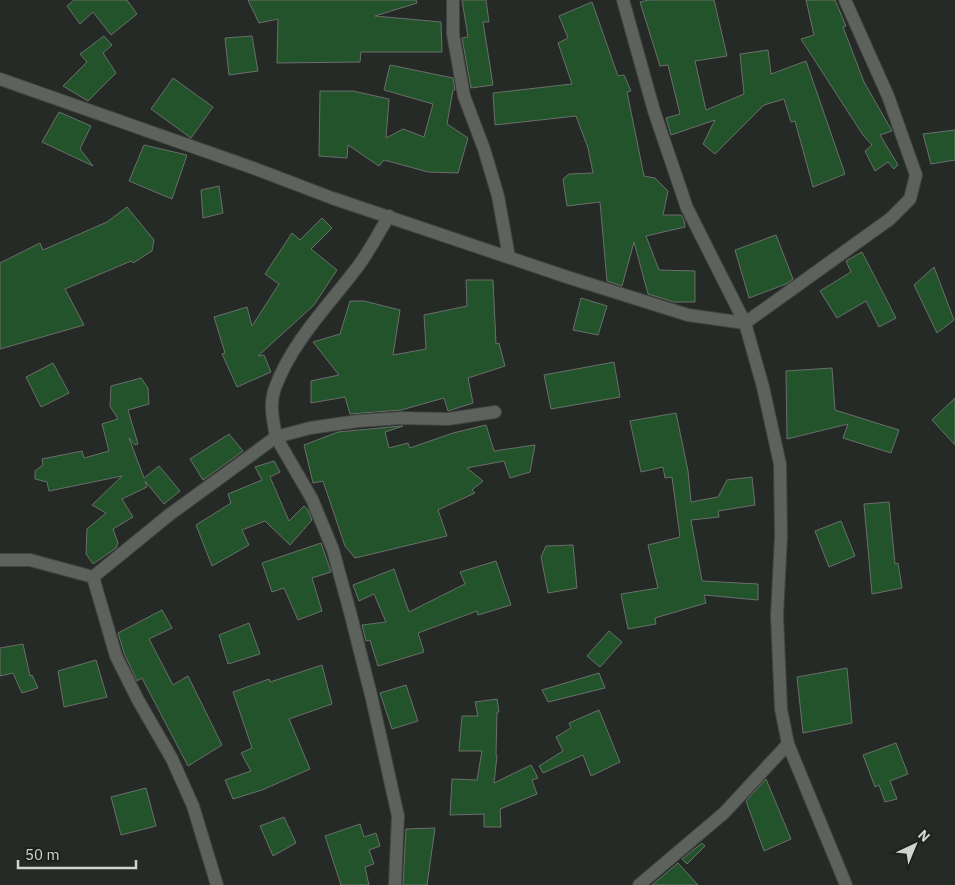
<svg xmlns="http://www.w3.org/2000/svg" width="955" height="885" viewBox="0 0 955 885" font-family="'IBM Plex Sans',sans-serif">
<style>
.building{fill:#23532b;stroke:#6a6f6b}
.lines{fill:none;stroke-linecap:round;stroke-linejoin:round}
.street-casing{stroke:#414541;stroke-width:14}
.street{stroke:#5d625d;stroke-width:12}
</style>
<rect width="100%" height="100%" fill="#262a26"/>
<g class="building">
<path d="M 74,0 L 127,0 L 137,14 L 111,35 L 93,12 L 80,24 L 67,6 Z"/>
<path d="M 248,0 L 416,0 L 417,3 L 375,16 L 441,22 L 442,52 L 361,52 L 360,62 L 277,63 L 278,19 L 259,23 Z"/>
<path d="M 462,0 L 486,0 L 489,22 L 483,22 L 493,85 L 471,88 L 462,38 L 468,37 Z"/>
<path d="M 649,0 L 714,0 L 727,56 L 695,61 L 706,110 L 744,94 L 740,54 L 768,50 L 771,74 L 806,61 L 845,174 L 813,187 L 795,121 L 791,122 L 784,99 L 764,105 L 715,154 L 703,144 L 715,120 L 671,135 L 666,118 L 680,114 L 668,65 L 660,66 L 640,2 Z"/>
<path d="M 806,0 L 835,0 L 846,26 L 843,27 L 864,82 L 892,131 L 880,135 L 898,165 L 894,169 L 888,162 L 875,171 L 865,151 L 872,145 L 863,135 L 801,39 L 814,35 Z"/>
<path d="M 592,2 L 618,76 L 624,75 L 631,91 L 627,92 L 644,176 L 655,178 L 668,191 L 663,215 L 681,215 L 684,220 L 685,227 L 646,236 L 659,270 L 695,271 L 695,302 L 674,302 L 648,294 L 634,242 L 622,286 L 607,281 L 600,202 L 567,206 L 563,179 L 569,174 L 593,173 L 588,148 L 576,116 L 495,125 L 493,93 L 572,84 L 558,43 L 568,38 L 559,16 Z"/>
<path d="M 104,36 L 112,45 L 103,53 L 116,73 L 88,101 L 63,86 L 87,62 L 80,54 Z"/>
<path d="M 252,36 L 258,71 L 229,75 L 225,38 Z"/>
<path d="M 390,65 L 453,78 L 455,90 L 453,90 L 447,124 L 468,138 L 458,173 L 428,172 L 384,160 L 379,166 L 348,145 L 347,158 L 319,156 L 320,91 L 353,91 L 389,99 L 386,138 L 403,129 L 424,137 L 433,104 L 384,90 Z"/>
<path d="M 173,78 L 213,107 L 191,138 L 151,109 Z"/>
<path d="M 59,112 L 91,126 L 80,149 L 93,166 L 42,142 Z"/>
<path d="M 955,130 L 955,160 L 931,164 L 923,134 Z"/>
<path d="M 144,145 L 187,155 L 172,199 L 129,181 Z"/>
<path d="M 219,186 L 223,213 L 203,218 L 201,190 Z"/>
<path d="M 127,207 L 154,240 L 152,251 L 133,263 L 131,261 L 65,289 L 84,325 L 0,349 L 0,263 L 40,243 L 43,250 L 107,222 Z"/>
<path d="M 322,218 L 332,228 L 311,249 L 337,270 L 314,305 L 258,356 L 264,355 L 271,372 L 237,387 L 222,354 L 225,353 L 214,317 L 247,307 L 252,326 L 279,284 L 265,274 L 292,233 L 300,240 Z"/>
<path d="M 776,235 L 793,279 L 786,284 L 749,298 L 735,250 Z"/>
<path d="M 862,252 L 896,318 L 879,327 L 866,301 L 837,318 L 820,291 L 851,272 L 846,261 Z"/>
<path d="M 934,267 L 954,320 L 937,333 L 914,285 Z"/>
<path d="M 466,280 L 493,280 L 496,344 L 499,343 L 505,366 L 468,378 L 473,403 L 448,411 L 444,398 L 401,410 L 350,414 L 345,397 L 311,403 L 311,381 L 339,375 L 313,342 L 340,334 L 350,301 L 364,301 L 400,310 L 393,355 L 426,349 L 424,315 L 467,306 Z"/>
<path d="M 581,298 L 607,306 L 598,335 L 573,330 Z"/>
<path d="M 614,362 L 620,397 L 551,409 L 544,375 Z"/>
<path d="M 53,363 L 69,393 L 41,407 L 26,377 Z"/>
<path d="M 832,368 L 835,410 L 899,430 L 891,453 L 843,438 L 848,424 L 787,439 L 786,371 Z"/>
<path d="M 141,378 L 148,388 L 149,404 L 128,410 L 138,444 L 135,445 L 129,438 L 144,478 L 159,466 L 180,491 L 164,504 L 145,481 L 147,487 L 122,499 L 133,517 L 113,529 L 118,543 L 116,548 L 93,564 L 86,554 L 87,529 L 106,513 L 92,505 L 122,476 L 49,491 L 47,482 L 35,479 L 35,471 L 43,465 L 42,459 L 82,451 L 84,458 L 109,451 L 102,424 L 118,419 L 110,406 L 111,386 Z"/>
<path d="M 955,398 L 955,445 L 932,420 Z"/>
<path d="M 676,413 L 688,471 L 691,502 L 718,497 L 727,480 L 752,477 L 755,505 L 718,511 L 719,517 L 691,520 L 702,581 L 758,584 L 758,600 L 704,595 L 706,603 L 655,618 L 656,624 L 628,629 L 621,594 L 658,588 L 648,545 L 680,537 L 672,477 L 665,478 L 663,467 L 641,472 L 630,421 Z"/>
<path d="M 486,425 L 494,451 L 535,445 L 530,472 L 510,478 L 504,461 L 467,468 L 483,481 L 472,490 L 475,493 L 438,510 L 447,536 L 355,558 L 345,546 L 323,481 L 313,483 L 304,445 L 338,432 L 401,426 L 403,426 L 385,432 L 389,448 L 408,443 L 410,448 L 453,433 Z"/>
<path d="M 229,434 L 243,451 L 203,480 L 190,459 Z"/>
<path d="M 274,461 L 280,472 L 270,477 L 289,521 L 304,506 L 308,510 L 312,520 L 290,545 L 265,521 L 242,530 L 249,545 L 212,566 L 196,525 L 231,503 L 228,494 L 262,480 L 255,467 Z"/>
<path d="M 889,502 L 895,564 L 898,563 L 902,588 L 872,594 L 864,504 Z"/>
<path d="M 841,521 L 855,556 L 829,567 L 815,531 Z"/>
<path d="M 321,543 L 331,572 L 312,578 L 322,611 L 298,620 L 284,588 L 272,592 L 262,563 Z"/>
<path d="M 573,545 L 577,588 L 548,593 L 541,557 L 546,546 Z"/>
<path d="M 496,561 L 511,605 L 478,615 L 477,611 L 418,633 L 424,652 L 378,666 L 370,640 L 366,641 L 362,625 L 386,622 L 374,594 L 359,601 L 353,585 L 394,569 L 409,612 L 465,584 L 460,572 Z"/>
<path d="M 162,610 L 172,628 L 149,639 L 173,685 L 188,676 L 222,745 L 188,766 L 142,678 L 137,681 L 124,653 L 118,633 Z"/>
<path d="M 249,623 L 260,654 L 228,664 L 219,635 Z"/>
<path d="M 609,631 L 622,642 L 600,667 L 587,656 Z"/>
<path d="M 23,644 L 30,676 L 32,675 L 38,688 L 22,693 L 13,673 L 0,676 L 0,648 Z"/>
<path d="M 96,660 L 107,697 L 64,707 L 58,671 Z"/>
<path d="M 322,665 L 332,704 L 289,719 L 310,769 L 262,790 L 233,799 L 225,780 L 251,771 L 241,753 L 252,748 L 233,692 L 269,679 L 270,682 Z"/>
<path d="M 847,668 L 852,723 L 803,733 L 797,677 Z"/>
<path d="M 599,673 L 605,688 L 548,702 L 542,690 Z"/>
<path d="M 406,685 L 418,721 L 392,729 L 380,693 Z"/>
<path d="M 497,699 L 499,712 L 497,712 L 496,755 L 497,756 L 494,783 L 531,765 L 538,778 L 532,780 L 537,794 L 500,809 L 501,827 L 484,827 L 484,814 L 450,815 L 452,779 L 477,780 L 482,751 L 459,751 L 462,716 L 478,716 L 475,702 Z"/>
<path d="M 599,710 L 620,762 L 591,776 L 583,755 L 543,773 L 539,766 L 563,751 L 556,737 L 571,728 L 569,723 Z"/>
<path d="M 896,743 L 908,774 L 890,781 L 897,799 L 885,802 L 879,785 L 875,787 L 863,755 Z"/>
<path d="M 766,779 L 791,839 L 764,851 L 746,801 Z"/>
<path d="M 146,788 L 156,826 L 121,835 L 111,797 Z"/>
<path d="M 284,817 L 296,843 L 273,856 L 260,826 Z"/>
<path d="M 360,824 L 364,837 L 376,833 L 380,846 L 369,850 L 374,864 L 365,867 L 369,885 L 341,885 L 325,836 Z"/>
<path d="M 435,828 L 427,885 L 403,885 L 406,829 Z"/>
<path d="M 702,843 L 705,846 L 687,864 L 682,859 Z"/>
<path d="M 678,863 L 698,885 L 652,885 Z"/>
</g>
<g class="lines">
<defs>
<g id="street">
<path d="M 453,0 L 453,34 L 464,96 L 484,149 L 498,196 L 509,257"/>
<path d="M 623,0 L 654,111 L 687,208 L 745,323 L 763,387 L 780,464 L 781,536 L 777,616 L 781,709 L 788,744 L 846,885"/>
<path d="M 0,79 L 256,169 L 332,198 L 567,277 L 688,315 L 745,323 L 890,219 L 910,199 L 916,175 L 888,96 L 845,0"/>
<path d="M 0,560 L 30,560 L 93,577 L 169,515 L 276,437 C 273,420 269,404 275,388 C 292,341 330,304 359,265 C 370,250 379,232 389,216"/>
<path d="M 93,577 L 116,656 L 138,700 L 172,759 L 193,806 L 217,885"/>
<path d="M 395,885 L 398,816 L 372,699 L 350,612 L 333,550 L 312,499 L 276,437 L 310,428 L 358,421 L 401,418 L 448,419 L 495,412"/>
<path d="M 639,885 L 724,813 L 788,744"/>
</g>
</defs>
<use href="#street" class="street-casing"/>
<use href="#street" class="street"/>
</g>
<g transform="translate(915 845) rotate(44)" stroke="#1c211d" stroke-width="4" paint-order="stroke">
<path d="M0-4L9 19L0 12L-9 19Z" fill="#d1d3d1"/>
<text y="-8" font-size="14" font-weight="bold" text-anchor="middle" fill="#d1d3d1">N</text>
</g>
<path d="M18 860v8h118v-8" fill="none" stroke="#d1d3d1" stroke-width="2.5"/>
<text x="25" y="860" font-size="15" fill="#d1d3d1" stroke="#1c211d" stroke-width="4" paint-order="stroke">50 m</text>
</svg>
